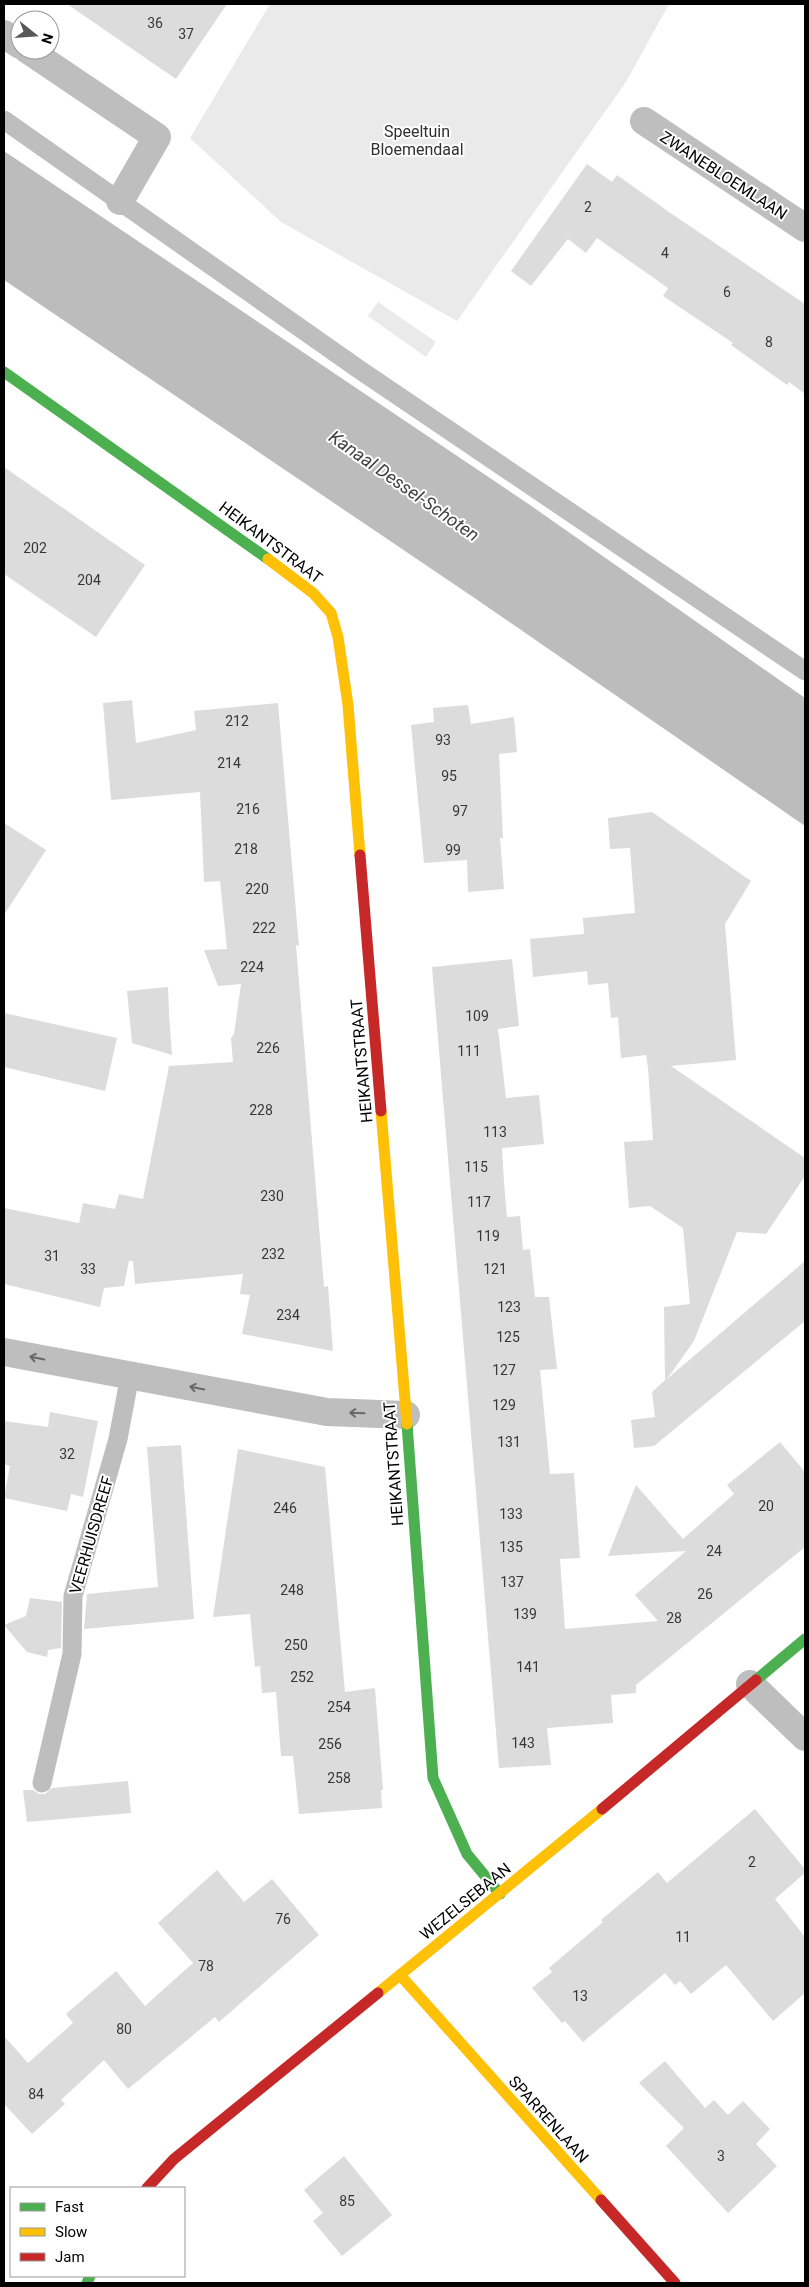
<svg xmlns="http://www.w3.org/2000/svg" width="809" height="2287" viewBox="0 0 809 2287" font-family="Roboto,sans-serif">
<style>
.green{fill:#eaeaea}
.water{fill:#bcbcbc}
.building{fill:#dcdcdc}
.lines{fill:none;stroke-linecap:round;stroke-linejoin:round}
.lane{stroke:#bebebe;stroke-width:19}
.street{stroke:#bebebe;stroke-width:28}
.fast{stroke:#4caf50;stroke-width:11}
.slow{stroke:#ffc107;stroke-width:11}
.jam{stroke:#c62828;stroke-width:11}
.oneway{stroke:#686868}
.labels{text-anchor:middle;stroke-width:4;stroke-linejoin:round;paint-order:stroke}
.number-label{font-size:14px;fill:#373737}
.park-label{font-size:16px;fill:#2f2f2f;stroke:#fff}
.street-label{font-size:16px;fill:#000;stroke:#fff}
.water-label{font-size:18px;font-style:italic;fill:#404040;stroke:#fff}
</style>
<rect width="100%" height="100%" fill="#fff"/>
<g class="green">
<path d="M 270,4 L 669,4 L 626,82 L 457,321 L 281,222 L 190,138 Z"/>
<path d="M 378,302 L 436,342 L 426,357 L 368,316 Z"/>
</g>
<path class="water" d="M 4,151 L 530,505 L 805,698 L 805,826 L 476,599 L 4,280 Z"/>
<g class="building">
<path d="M 67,4 L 227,4 L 176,79 Z"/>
<path d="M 587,164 L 612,182 L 617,175 L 669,212 L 805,304 L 805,394 L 789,382 L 787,385 L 731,345 L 733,343 L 663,296 L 668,288 L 597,238 L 586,253 L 568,239 L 531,286 L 511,271 Z"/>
<path d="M 4,467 L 145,565 L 96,637 L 4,574 Z"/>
<path d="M 132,700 L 136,743 L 196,730 L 194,711 L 278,703 L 299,946 L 296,945 L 324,1287 L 328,1286 L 333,1351 L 242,1334 L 250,1295 L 240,1294 L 243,1274 L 135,1284 L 133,1261 L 129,1261 L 124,1286 L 104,1288 L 100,1307 L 4,1284 L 4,1208 L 79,1223 L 83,1203 L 115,1209 L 119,1194 L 143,1199 L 169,1066 L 233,1062 L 231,1038 L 234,1034 L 241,984 L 218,986 L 204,950 L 227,949 L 220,881 L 204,882 L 200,792 L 111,800 L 103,703 Z"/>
<path d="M 468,705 L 471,724 L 514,717 L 517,752 L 499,754 L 503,838 L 500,838 L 504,889 L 468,892 L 467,860 L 424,863 L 411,725 L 434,722 L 433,708 Z"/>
<path d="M 652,812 L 751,881 L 725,924 L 736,1060 L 671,1066 L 805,1158 L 805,1176 L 766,1234 L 737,1232 L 694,1341 L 667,1379 L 805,1261 L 805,1321 L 654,1446 L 634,1448 L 631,1420 L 655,1417 L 652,1392 L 665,1380 L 664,1307 L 690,1304 L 683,1228 L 650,1206 L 629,1208 L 624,1142 L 653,1140 L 648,1068 L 646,1055 L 621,1058 L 618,1017 L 611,1018 L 608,983 L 588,985 L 587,971 L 533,977 L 530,939 L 584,934 L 583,918 L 635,913 L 630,848 L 610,849 L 608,818 Z"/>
<path d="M 4,823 L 46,850 L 4,915 Z"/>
<path d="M 512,959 L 519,1026 L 498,1029 L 506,1098 L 539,1095 L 544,1144 L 502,1148 L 504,1183 L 507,1217 L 520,1216 L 523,1250 L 530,1249 L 535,1297 L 549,1297 L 557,1369 L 540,1370 L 550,1474 L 574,1473 L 580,1558 L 560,1559 L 565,1629 L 658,1621 L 635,1595 L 686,1551 L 608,1556 L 636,1485 L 683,1539 L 734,1494 L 727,1485 L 780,1442 L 805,1472 L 805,1547 L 636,1685 L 636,1693 L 611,1695 L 613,1723 L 547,1728 L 551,1765 L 499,1768 L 432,967 Z"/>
<path d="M 168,987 L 169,1013 L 172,1055 L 132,1043 L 127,991 Z"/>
<path d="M 4,1013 L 117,1038 L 105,1091 L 4,1067 Z"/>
<path d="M 50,1412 L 98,1421 L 83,1497 L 71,1494 L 67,1511 L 4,1498 L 10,1466 L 4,1464 L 4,1421 L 48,1427 Z"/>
<path d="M 181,1445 L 194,1619 L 84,1629 L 87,1594 L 158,1587 L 147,1447 Z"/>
<path d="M 238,1449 L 325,1467 L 345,1692 L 375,1688 L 383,1790 L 381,1790 L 382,1808 L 299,1814 L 293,1756 L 281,1756 L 276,1692 L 262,1693 L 260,1666 L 255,1667 L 250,1614 L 213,1617 Z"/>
<path d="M 30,1598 L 62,1602 L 61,1648 L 48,1650 L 47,1657 L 27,1652 L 4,1625 L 26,1616 Z"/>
<path d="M 128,1781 L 131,1813 L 27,1822 L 23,1790 L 33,1790 L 39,1794 L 45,1794 L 52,1788 Z"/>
<path d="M 755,1809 L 805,1869 L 805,1873 L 775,1899 L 805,1937 L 805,1993 L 773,2021 L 726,1965 L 691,1994 L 680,1981 L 675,1985 L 665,1973 L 583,2042 L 565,2021 L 562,2023 L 532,1988 L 552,1972 L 549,1968 L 603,1922 L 601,1920 L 658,1872 L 667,1883 Z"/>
<path d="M 217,1870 L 244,1902 L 272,1879 L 319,1935 L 219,2022 L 215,2017 L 128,2089 L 104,2060 L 61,2100 L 65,2104 L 32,2134 L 4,2104 L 4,2036 L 28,2063 L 73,2023 L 66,2014 L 116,1971 L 145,2006 L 193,1963 L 158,1923 Z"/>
<path d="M 665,2061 L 705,2108 L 714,2100 L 728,2115 L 743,2101 L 770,2129 L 756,2144 L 777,2166 L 728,2213 L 666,2146 L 684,2128 L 639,2083 Z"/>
<path d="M 344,2156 L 392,2215 L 342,2256 L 313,2221 L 323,2213 L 304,2190 Z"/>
</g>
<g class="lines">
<g class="lane">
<path d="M 4,120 L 360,370 L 805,671"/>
<path d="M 42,1783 L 72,1654 L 73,1596 L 118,1439 L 130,1375"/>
</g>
<g class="street">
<path d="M 4,34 L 20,45"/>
<path d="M 28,50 L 157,137 L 120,201"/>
<path d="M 644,121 L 805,228"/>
<path d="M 4,1352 L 327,1412 L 406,1415"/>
<path d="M 750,1684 L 805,1737"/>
</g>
<g class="fast">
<path d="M 4,372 L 268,559"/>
<path d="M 407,1424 L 433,1778 L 467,1854 L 500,1894"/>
<path d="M 756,1680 L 805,1639"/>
<path d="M 87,2283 L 90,2276"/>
</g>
<g class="slow">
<path d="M 268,559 L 313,593 L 331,613 L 338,637 L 348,705 L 360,855"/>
<path d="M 381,1111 L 407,1424"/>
<path d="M 400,1975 L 601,2200"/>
<path d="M 378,1993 L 602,1809"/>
</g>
<g class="jam">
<path d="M 360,855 L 381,1111"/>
<path d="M 602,1809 L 756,1680"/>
<path d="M 147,2188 L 174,2159 L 378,1993"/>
<path d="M 601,2200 L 675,2283"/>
</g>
</g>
<defs><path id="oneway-shaft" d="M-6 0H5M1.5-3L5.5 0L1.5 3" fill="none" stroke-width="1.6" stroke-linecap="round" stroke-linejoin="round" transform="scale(1.25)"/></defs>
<g class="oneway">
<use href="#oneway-shaft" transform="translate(37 1358) rotate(-169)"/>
<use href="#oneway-shaft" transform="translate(197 1388) rotate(-169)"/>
<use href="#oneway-shaft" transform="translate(357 1413) rotate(-178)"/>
</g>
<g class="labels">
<g class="number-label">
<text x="155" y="28">36</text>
<text x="186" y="39">37</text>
<text x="588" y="212">2</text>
<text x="665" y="258">4</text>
<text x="727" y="297">6</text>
<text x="769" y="347">8</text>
<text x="35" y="553">202</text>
<text x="89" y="585">204</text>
<text x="237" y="726">212</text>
<text x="443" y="745">93</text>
<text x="229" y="768">214</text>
<text x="449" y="781">95</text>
<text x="248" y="814">216</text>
<text x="460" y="816">97</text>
<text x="246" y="854">218</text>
<text x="453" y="855">99</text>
<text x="257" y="894">220</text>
<text x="264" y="933">222</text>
<text x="252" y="972">224</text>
<text x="477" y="1021">109</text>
<text x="268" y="1053">226</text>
<text x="469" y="1056">111</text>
<text x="261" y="1115">228</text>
<text x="495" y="1137">113</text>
<text x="476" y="1172">115</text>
<text x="272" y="1201">230</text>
<text x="479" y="1207">117</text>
<text x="488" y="1241">119</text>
<text x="273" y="1259">232</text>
<text x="52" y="1261">31</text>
<text x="88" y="1274">33</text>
<text x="495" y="1274">121</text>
<text x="509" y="1312">123</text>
<text x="288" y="1320">234</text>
<text x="508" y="1342">125</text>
<text x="504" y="1375">127</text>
<text x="504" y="1410">129</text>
<text x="509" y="1447">131</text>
<text x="67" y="1459">32</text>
<text x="766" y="1511">20</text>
<text x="285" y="1513">246</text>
<text x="511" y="1519">133</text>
<text x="511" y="1552">135</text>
<text x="714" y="1556">24</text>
<text x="512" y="1587">137</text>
<text x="292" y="1595">248</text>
<text x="705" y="1599">26</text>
<text x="525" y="1619">139</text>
<text x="674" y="1623">28</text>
<text x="296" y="1650">250</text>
<text x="528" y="1672">141</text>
<text x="302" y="1682">252</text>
<text x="339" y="1712">254</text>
<text x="523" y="1748">143</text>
<text x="330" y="1749">256</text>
<text x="339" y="1783">258</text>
<text x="752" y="1867">2</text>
<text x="283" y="1924">76</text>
<text x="683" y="1942">11</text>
<text x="206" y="1971">78</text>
<text x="580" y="2001">13</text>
<text x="124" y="2034">80</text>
<text x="36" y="2099">84</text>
<text x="721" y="2161">3</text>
<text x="347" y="2206">85</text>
</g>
<g class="park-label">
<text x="417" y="137">Speeltuin<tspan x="417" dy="18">Bloemendaal</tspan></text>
</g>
<g class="street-label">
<text transform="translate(724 175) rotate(33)" y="6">ZWANEBLOEMLAAN</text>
<text transform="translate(271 542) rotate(37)" y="6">HEIKANTSTRAAT</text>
<text transform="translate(361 1061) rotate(-95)" y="6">HEIKANTSTRAAT</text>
<text transform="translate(393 1464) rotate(-94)" y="6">HEIKANTSTRAAT</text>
<text transform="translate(91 1535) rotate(-74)" y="6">VEERHUISDREEF</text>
<text transform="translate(465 1901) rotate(-39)" y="6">WEZELSEBAAN</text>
<text transform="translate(549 2119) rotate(48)" y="6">SPARRENLAAN</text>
</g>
<g class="water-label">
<text transform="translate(404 486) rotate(35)" y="6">Kanaal Dessel-Schoten</text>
</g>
</g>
<rect width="809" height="2287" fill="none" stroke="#000000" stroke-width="10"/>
<rect x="10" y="2187" width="175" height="90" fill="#ffffff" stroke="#999999"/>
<rect x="20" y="2203" width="25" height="8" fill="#4caf50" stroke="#999999"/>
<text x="55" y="2212" font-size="15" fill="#000000">Fast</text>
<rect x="20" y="2228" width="25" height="8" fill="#ffc107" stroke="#999999"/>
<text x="55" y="2237" font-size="15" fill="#000000">Slow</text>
<rect x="20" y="2253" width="25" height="8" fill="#c62828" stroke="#999999"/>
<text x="55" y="2262" font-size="15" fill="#000000">Jam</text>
<g transform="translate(35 35) rotate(107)"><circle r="24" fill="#ffffff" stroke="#999999"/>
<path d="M0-4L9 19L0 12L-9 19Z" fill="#595959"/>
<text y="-8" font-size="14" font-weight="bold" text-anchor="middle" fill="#000000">N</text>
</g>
</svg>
